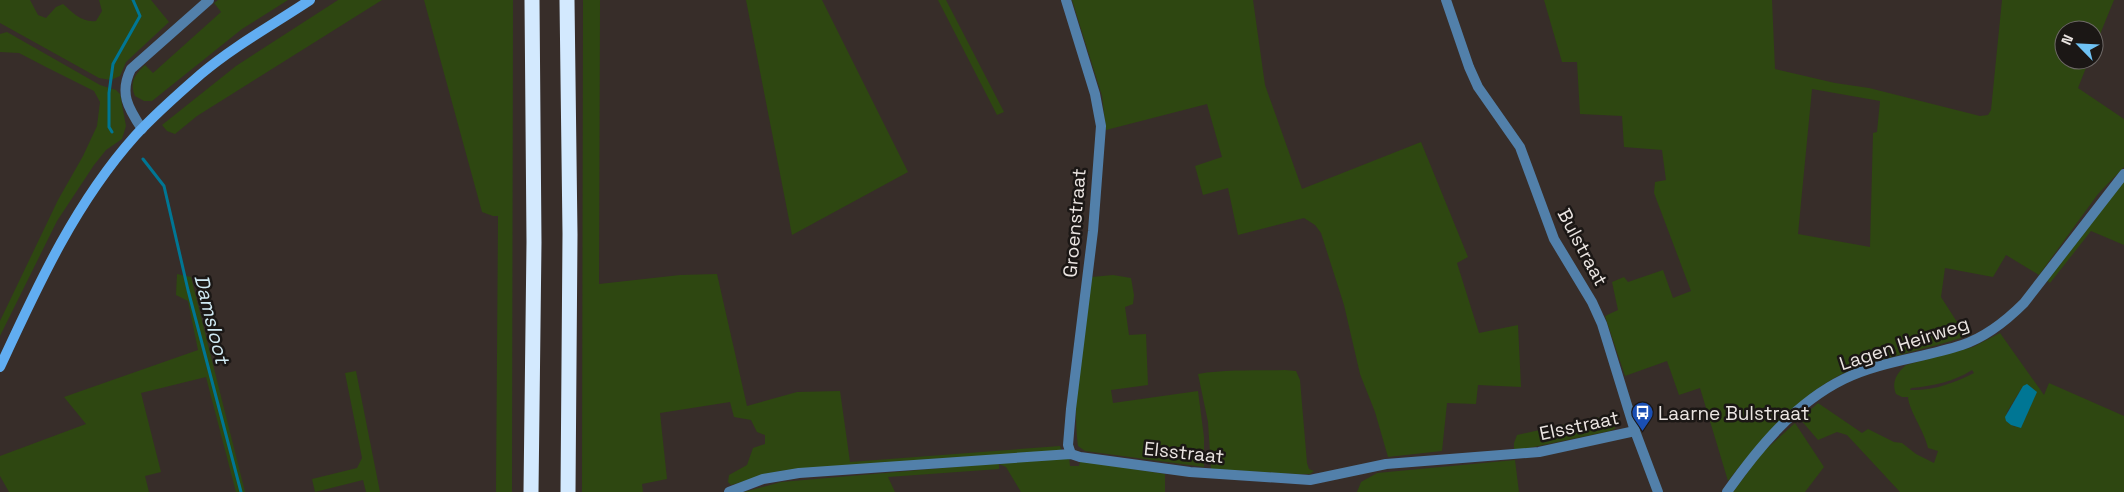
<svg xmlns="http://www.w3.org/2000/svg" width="2124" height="492" viewBox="0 0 2124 492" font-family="'Space Grotesk',sans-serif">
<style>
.green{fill:#2e4711;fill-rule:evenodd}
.water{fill:#007694}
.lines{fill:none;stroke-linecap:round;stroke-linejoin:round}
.stream{stroke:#007694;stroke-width:3}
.minor{stroke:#5280aa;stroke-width:10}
.secondary{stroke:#61adf1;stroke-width:10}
.motorway{stroke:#d3e9fe;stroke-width:15}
.labels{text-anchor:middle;stroke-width:5;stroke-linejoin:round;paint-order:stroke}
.street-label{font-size:19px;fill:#ebe5e2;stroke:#1b1715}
.poi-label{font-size:19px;fill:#ebe5e2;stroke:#1b1715;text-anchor:start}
.water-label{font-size:20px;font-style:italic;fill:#cfe9f3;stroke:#1b1715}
</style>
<rect width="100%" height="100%" fill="#372d29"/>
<g class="green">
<path d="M 0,0 L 30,0 L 38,15 L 46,18 L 56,7 L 63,4 C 72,12 82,23 96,21 L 102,11 L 99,0 L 151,0 L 169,22 L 126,62 L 120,76 L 111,80 L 99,78 L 0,23 Z"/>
<path d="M 218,0 L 288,0 L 242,29 L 152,101 L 144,101 L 135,96 C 129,83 135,74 145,65 L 153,73 L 221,12 L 214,3 Z"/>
<path d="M 338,0 L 382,0 L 197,116 L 175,134 L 167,131 L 162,125 L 236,66 Z"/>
<path d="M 424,0 L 513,0 L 512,492 L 496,492 L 498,216 L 493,216 L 482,212 Z"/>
<path d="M 583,0 L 600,0 L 599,284 L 680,275 L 717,274 L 747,406 L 797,392 L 840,391 L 850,462 L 1060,446 L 1062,452 L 779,471 L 731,485 L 728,482 L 729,475 L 747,465 L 753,448 L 765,444 L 765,435 L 757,432 L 751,420 L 734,417 L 730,402 L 660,413 L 667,479 L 642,484 L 643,492 L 582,492 Z"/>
<path d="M 746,0 L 822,0 L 908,172 L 792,235 Z"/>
<path d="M 938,0 L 946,0 L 1004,112 L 997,115 Z"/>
<path d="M 1072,0 L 1253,0 L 1265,85 L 1302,189 L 1421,142 L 1468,257 L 1457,263 L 1479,333 L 1518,325 L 1521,387 L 1478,385 L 1476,404 L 1447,403 L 1442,451 L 1388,457 L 1375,412 L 1360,374 L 1344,305 L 1321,233 L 1315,225 L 1304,218 L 1238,235 L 1228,188 L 1203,195 L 1195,166 L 1222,157 L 1207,104 L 1106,130 L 1102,96 Z"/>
<path d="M 1544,0 L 1772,0 L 1775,69 L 1835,83 L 1869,88 L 1980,116 L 1988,115 L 1991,110 L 2002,0 L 2114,0 L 2094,49 L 2094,30 L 2064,30 L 2064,60 L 2089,60 L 2078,88 L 2124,119 L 2124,167 L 2098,194 L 2039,275 L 2006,255 L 1993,277 L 1945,268 L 1941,297 L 1966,336 C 1925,351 1881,356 1842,374 C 1800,394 1756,445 1728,481 L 1700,388 L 1679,395 L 1667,361 L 1625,376 L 1605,316 L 1618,310 L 1612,282 L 1624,277 L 1628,282 L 1663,270 L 1673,298 L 1691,291 L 1654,193 L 1655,182 L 1666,180 L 1662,150 L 1624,147 L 1622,116 L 1580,114 L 1577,62 L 1562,62 ZM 1812,89 L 1880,101 L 1877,132 L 1873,133 L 1870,247 L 1798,234 Z"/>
<path d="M 7,32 L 100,85 L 116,90 L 120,94 L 126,126 L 122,139 L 106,150 L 94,165 L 57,221 L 0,336 L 0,321 L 58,200 L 83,156 L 97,126 L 100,102 L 94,91 L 46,67 L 19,53 L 0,52 L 0,34 Z"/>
<path d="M 2124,181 L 2124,245 L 2091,231 L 2050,283 L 2046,280 Z"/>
<path d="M 177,274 L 191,277 L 245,492 L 236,492 L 206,377 L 141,393 L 161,472 L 145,476 L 149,492 L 9,492 L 0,476 L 0,456 L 86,424 L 64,397 L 198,350 L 188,301 L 176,295 Z"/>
<path d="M 1113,275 L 1131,278 L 1134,295 L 1133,304 L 1125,307 L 1129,335 L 1146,334 L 1148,385 L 1111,390 L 1113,403 L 1198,391 L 1204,437 L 1204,467 L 1085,451 L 1078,446 C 1071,391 1085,332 1092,277 Z"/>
<path d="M 2000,333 L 2044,395 L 2049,383 L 2124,416 L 2124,492 L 1900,492 L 1847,435 L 1837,432 L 1818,440 L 1800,419 L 1818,403 L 1862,433 L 1868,429 L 1894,442 L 1902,443 L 1916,454 L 1934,463 L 1938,451 L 1928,448 C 1924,430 1909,411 1908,397 L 1902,397 L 1896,394 C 1891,382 1897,373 1906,365 L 1973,347 ZM 1972,370 L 1974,373 C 1954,383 1933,391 1910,390 L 1911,388 C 1933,386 1953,382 1972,370 ZM 2023,386 L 2015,427 L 2006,421 L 2007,412 Z"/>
<path d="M 1285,370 L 1296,371 L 1300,380 L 1307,463 L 1309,469 L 1314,471 L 1310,474 L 1297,474 L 1211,469 L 1208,422 L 1198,374 C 1226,369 1256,371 1285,370 Z"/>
<path d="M 356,371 L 380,492 L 366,492 L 363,480 L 315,492 L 312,479 L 357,468 L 362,458 L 345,373 Z"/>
<path d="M 1597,417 L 1608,422 L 1616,428 L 1610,431 L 1514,451 L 1514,443 L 1517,435 Z"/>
<path d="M 1795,423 L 1824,467 L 1805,492 L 1733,492 L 1762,453 Z"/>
<path d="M 1069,457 L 1070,466 L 1079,466 L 1080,461 L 1165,474 L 1165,492 L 1021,492 L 1006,467 L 999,464 L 999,469 L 888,477 L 895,492 L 744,492 L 781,482 Z"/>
<path d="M 1515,460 L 1519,492 L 1357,492 L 1361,482 L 1377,473 Z"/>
</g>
<path class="water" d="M 2027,384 L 2037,392 L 2021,428 L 2011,425 L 2006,421 L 2005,417 L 2023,386 Z"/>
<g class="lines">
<g class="stream">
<path d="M 112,132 L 109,127 L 109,93 L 113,64 L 140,16 L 133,0"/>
<path d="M 143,159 L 164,186 L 188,290 L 241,492"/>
</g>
<g class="minor">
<path d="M 1066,0 L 1095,94 L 1101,126 L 1093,231 L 1071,409 L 1068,445 L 1071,454"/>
<path d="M 1446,0 L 1469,67 L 1478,87 L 1520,147 L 1554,239 L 1592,302 L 1602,324 L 1635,431 L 1658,492"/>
<path d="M 142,129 C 128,108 119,93 131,69 L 209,0"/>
<path d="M 729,492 L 763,479 L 799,473 L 1071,454 L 1080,457 L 1190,472 L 1310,480 L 1386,464 L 1539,452 L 1635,431"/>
<path d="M 1727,492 C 1758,448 1795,403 1844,379 C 1881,361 1923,358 1962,345 C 1986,337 2006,321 2024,303 L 2124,174"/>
</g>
<path class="secondary" d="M 0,367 C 37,287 75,203 135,136 C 155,114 178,94 201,74 C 234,46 274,24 310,0"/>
<g class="motorway">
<path d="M 567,0 L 570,234 L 568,492"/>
<path d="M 531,492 L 534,242 L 532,0"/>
</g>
</g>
<defs>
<symbol id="bus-pin" viewBox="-11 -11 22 30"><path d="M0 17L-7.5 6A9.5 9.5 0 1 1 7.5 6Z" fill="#1a4fb4" stroke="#1b1715"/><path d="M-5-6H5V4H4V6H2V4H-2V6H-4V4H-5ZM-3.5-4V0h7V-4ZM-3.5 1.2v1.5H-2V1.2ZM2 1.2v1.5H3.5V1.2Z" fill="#fff"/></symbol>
</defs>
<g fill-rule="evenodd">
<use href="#bus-pin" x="1630" y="400" width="25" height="34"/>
</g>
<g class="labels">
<g class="street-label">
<text transform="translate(1074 223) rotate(-85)" y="7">Groenstraat</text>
<text transform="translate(1583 247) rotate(62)" y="7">Bulstraat</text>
<text transform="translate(1904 343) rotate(-18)" y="7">Lagen Heirweg</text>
<text transform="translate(1579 425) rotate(-12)" y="7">Elsstraat</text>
<text transform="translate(1184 452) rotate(6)" y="7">Elsstraat</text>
</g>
<g class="poi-label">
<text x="1658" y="420">Laarne Bulstraat</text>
</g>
<g class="water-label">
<text transform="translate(212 319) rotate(76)" y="7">Damsloot</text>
</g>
</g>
<g transform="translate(2079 45) rotate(294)"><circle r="24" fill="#1b1715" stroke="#6e6967"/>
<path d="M0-4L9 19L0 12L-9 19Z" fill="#6fc2f4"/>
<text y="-8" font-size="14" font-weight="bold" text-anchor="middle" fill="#ebe5e2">N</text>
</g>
</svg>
